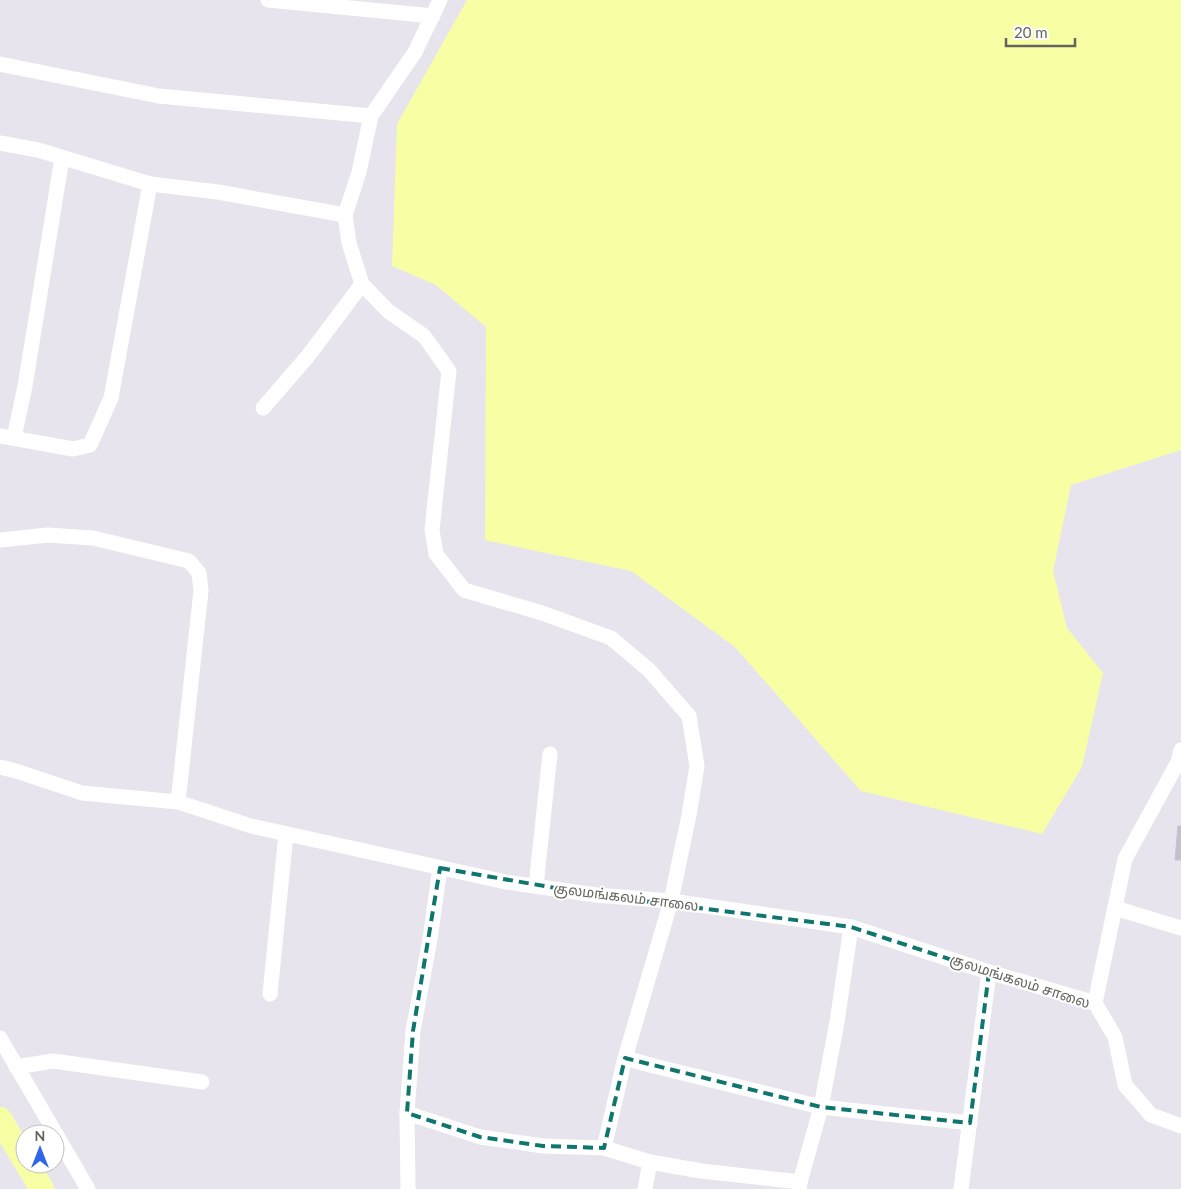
<svg xmlns="http://www.w3.org/2000/svg" width="1181" height="1189" viewBox="0 0 1181 1189" font-family="Lato,'Noto Sans Tamil',sans-serif">
<style>
.water{fill:#f8fea4}
.lines{fill:none;stroke-linecap:round;stroke-linejoin:round}
.canal{stroke:#f8fea4;stroke-width:24}
.building{fill:#c4c0c9;stroke:#c8c2d3}
.minor{stroke:#fff;stroke-width:15}
.marked{fill:none;stroke:#0f766e;stroke-width:4;stroke-dasharray:10 6;stroke-linejoin:round}
.labels{text-anchor:middle;stroke-width:4;stroke-linejoin:round;paint-order:stroke}
.street-label{font-size:14px;fill:#63645c;stroke:#fff}
</style>
<rect width="100%" height="100%" fill="#e8e4ee"/>
<path class="water" d="M 467,0 L 1181,0 L 1181,450 L 1071,485 L 1053,571 L 1067,628 L 1103,673 L 1082,767 L 1042,834 L 861,791 L 735,647 L 631,571 L 485,540 L 486,327 L 436,285 L 392,266 L 397,124 Z"/>
<g class="lines">
<g class="canal">
<path d="M 0,1119 L 25,1161"/>
<path d="M 27,1164 L 42,1189"/>
</g>
</g>
<path class="building" d="M 1178,826 L 1181,826 L 1181,860 L 1175,860 Z"/>
<g class="lines">
<g class="minor">
<path d="M 268,0 L 433,16"/>
<path d="M 440,0 L 415,52 L 371,116 L 359,172 L 345,215 L 349,243 L 362,284 L 388,311 L 424,336 L 449,371 L 432,530 L 436,554 L 464,590 L 542,613 L 611,638 L 649,670 L 689,716 L 697,766 L 689,815 L 671,901 L 625,1058 L 604,1148"/>
<path d="M 0,64 L 159,96 L 371,116"/>
<path d="M 0,143 L 38,150 L 150,184 L 218,192 L 345,215"/>
<path d="M 263,408 L 308,356 L 362,284"/>
<path d="M 0,436 L 73,449 L 90,445 L 111,398 L 150,184"/>
<path d="M 14,438 L 25,386 L 62,158"/>
<path d="M 0,540 L 48,535 L 93,538 L 189,561 L 199,573 L 201,591 L 178,802"/>
<path d="M 0,767 L 16,771 L 82,793 L 178,802 L 251,826 L 506,882 L 596,895 L 671,901 L 851,927 L 989,972 L 1095,1003 L 1115,1037 L 1125,1085 L 1151,1115 L 1181,1126"/>
<path d="M 536,886 L 550,754"/>
<path d="M 1115,908 L 1181,928"/>
<path d="M 851,927 L 837,1022 L 821,1107 L 970,1123"/>
<path d="M 270,994 L 286,834"/>
<path d="M 1095,1003 L 1125,859 L 1178,762 L 1181,750"/>
<path d="M 0,1038 L 88,1189"/>
<path d="M 625,1058 L 650,1065 L 821,1107 L 800,1182"/>
<path d="M 16,1067 L 53,1061 L 202,1082"/>
<path d="M 407,1113 L 480,1137 L 543,1146 L 604,1148 L 650,1162 L 701,1171 L 800,1182 L 799,1189"/>
<path d="M 408,1189 L 407,1113 L 413,1031 L 430,939 L 440,868"/>
<path d="M 645,1189 L 650,1162"/>
<path d="M 961,1189 L 989,972"/>
</g>
</g>
<path class="marked" d="M 440,868 L 596,895 L 851,927 L 989,972 L 970,1123 L 821,1107 L 625,1058 L 604,1148 L 543,1146 L 480,1137 L 407,1113 L 413,1031 Z"/>
<g class="labels">
<g class="street-label">
<text transform="translate(626 897) rotate(7)" y="5">குலமங்கலம் சாலை</text>
<text transform="translate(1020 981) rotate(18)" y="5">குலமங்கலம் சாலை</text>
</g>
</g>
<g transform="translate(40 1149)"><circle r="24" fill="#ffffff" stroke="#c1c1be"/>
<path d="M0-4L9 19L0 12L-9 19Z" fill="#3065e8"/>
<text y="-8" font-size="14" font-weight="bold" text-anchor="middle" fill="#63645c">N</text>
</g>
<path d="M1006 38v8h69v-8" fill="none" stroke="#63645c" stroke-width="2.5"/>
<text x="1014" y="38" font-size="15" fill="#63645c" stroke="#ffffff" stroke-width="4" paint-order="stroke">20 m</text>
</svg>
